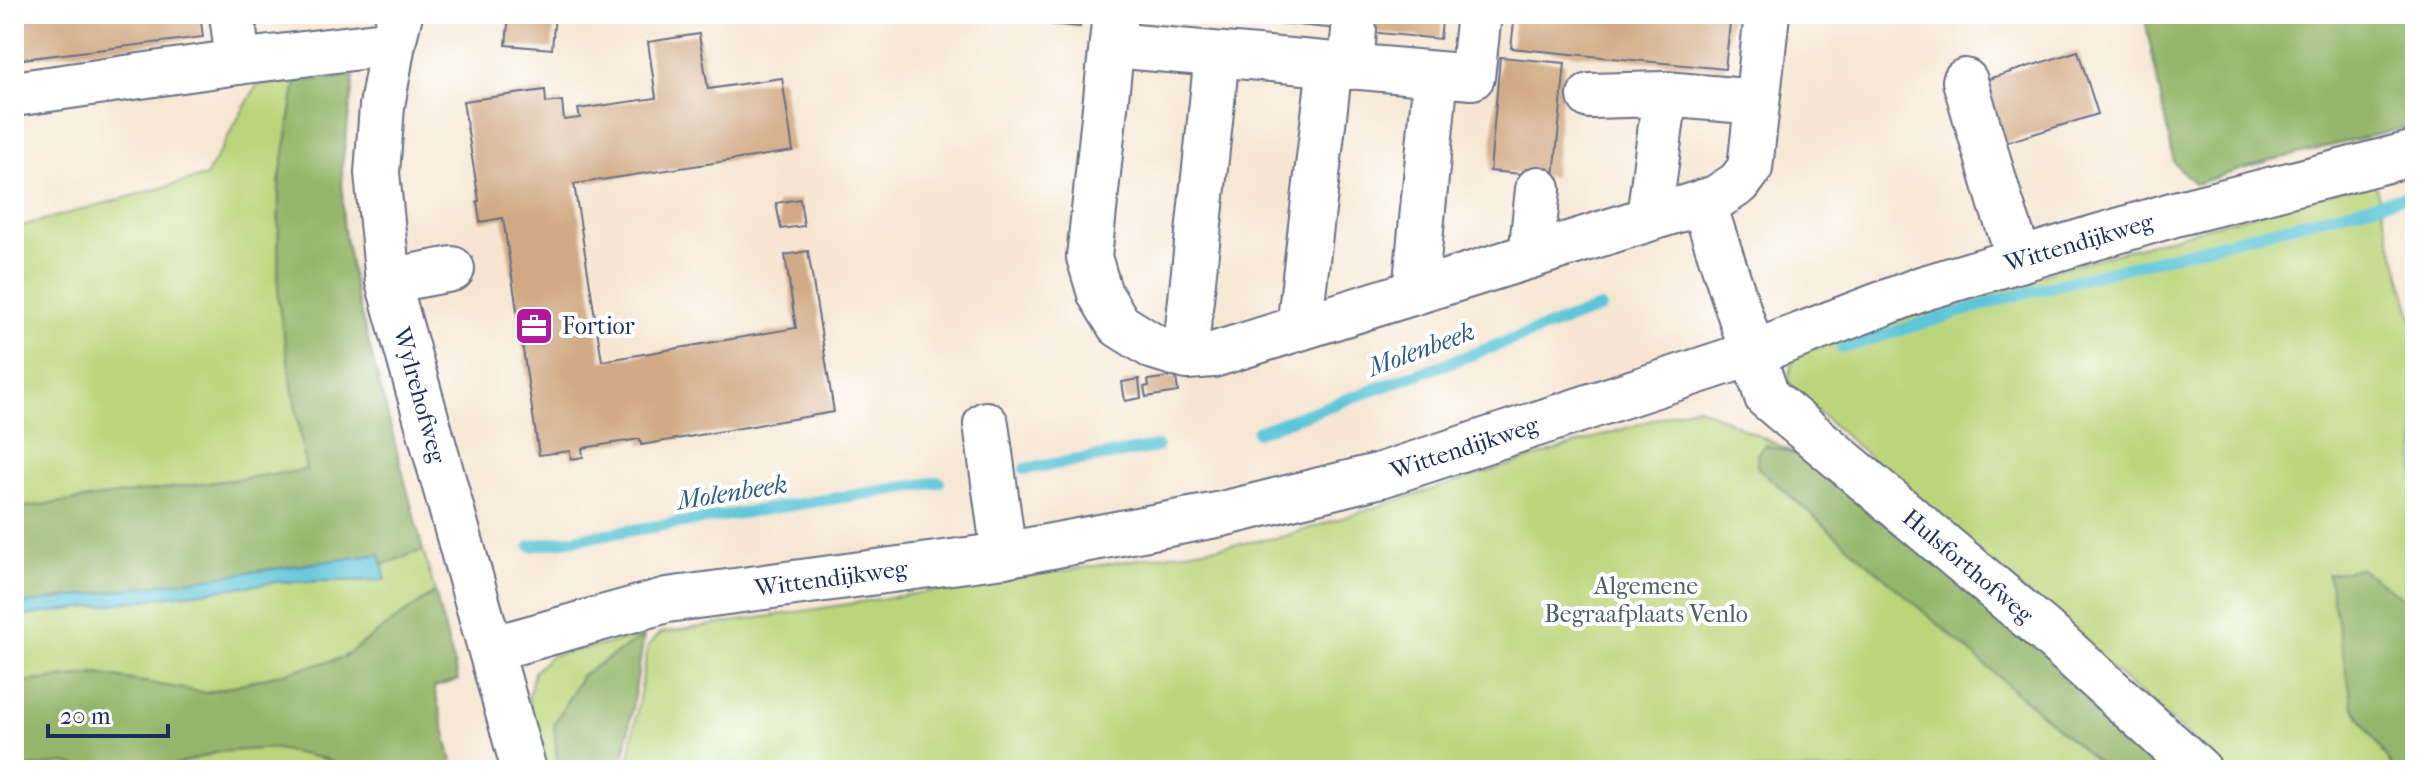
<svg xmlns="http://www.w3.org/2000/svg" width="2429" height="784" viewBox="0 0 2429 784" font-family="'IM FELL French Canon',serif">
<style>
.green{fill:#bcd57a;stroke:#6c826c;stroke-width:2}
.forest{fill:#95b66a;stroke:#587264;stroke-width:2}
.water{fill:#5bc5d7;stroke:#3b7a9a;stroke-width:2}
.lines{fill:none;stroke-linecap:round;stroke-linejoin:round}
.stream{stroke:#5bc5d7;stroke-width:12}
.building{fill:#d1aa85}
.minor-casing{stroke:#686f86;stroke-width:48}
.minor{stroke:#fff;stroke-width:44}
.labels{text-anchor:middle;stroke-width:8;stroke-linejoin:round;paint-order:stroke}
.street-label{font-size:24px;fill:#1b2f5e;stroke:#fff}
.poi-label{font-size:24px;fill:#1b2f5e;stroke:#fff;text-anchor:start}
.park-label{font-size:24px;fill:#4b6166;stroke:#fff}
.water-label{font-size:26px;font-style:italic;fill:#2e5c82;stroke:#fff}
</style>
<rect width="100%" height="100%" fill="#fff"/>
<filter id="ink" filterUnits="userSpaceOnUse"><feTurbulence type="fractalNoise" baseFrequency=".0125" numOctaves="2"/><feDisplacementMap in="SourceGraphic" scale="16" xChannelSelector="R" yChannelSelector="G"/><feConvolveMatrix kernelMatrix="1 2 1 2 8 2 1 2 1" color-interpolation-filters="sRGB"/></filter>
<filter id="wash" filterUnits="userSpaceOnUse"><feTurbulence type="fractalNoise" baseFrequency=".006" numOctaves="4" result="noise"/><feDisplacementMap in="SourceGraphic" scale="32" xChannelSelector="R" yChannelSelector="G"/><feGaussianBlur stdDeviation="1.8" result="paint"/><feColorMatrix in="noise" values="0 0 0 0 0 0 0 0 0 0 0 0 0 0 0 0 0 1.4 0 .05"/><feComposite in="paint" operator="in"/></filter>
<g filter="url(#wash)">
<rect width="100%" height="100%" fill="#f6e6d1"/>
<g class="green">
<path d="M 296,82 L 279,183 L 278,300 L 306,470 L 17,508 L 14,483 L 14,228 L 206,176 L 257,85 Z"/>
<path d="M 2374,180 L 2415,328 L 2415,606 L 2359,568 L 2353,706 L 2394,770 L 2227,770 L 1816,410 L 1788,382 L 1794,355 L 1972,294 Z"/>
<path d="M 1696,406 L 1801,456 L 1765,445 L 1757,466 L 2106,770 L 627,770 L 648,646 L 661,633 L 1282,537 Z"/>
<path d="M 423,550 L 435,592 L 342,658 L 206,693 L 98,674 L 14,683 L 14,617 L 276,582 L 386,580 L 382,565 Z"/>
<path d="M 644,636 L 582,675 L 554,724 L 558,770 L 545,770 L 528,699 L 534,672 L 551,656 Z"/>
<path d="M 272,748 L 325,759 L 344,770 L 153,770 L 169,767 L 217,752 Z"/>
<path d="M 64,763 L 96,770 L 14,770 L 14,769 Z"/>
</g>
<g class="forest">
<path d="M 2144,14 L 2415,14 L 2415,125 L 2265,162 L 2195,184 L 2174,163 Z"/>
<path d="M 354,76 L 342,166 L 343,225 L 356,295 L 423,550 L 382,565 L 379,554 L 14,605 L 14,564 L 23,562 L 17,508 L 306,470 L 278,300 L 279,183 L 296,82 Z"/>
<path d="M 1765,445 L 1801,456 L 2023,631 L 2173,770 L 2106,770 L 1757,467 L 1757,454 Z"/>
<path d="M 2359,568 L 2415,606 L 2415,770 L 2394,770 L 2353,706 L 2328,574 Z"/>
<path d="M 435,592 L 458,680 L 434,687 L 454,770 L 344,770 L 325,759 L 272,748 L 217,752 L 169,767 L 153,770 L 96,770 L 64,763 L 14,769 L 14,683 L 98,674 L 206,693 L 342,658 Z"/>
<path d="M 644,636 L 622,770 L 558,770 L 554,724 L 582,675 Z"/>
</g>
<path class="water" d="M 380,554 L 386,580 L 276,582 L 14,617 L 14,605 Z"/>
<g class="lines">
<g class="stream">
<path d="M 1842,348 L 2006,298 L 2415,194"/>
<path d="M 1257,432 L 1600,308"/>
<path d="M 1025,469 L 1157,447"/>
<path d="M 531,546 L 939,482"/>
</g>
</g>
<g id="blocks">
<g class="building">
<path d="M 14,14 L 200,14 L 203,37 L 14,60 Z"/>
<path d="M 509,14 L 555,14 L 552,49 L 506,45 Z"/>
<path d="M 1041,14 L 1081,14 L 1080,27 L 1040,23 Z"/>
<path d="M 1206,14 L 1443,14 L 1440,39 L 1205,16 Z"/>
<path d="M 1515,14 L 1731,14 L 1725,69 L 1511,48 Z"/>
<path d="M 699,34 L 708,89 L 782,78 L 793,151 L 574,184 L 602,361 L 796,328 L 785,255 L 808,251 L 834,412 L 641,445 L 640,439 L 582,448 L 583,457 L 571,459 L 570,451 L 539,455 L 503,218 L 480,222 L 477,201 L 479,201 L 463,101 L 545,90 L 546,103 L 562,101 L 564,120 L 580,118 L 578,109 L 656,98 L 648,42 Z"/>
<path d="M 2078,51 L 2098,114 L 2001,144 L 1982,81 Z"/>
<path d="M 1500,57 L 1565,63 L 1554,177 L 1490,171 Z"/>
<path d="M 800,199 L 804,226 L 781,229 L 776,203 Z"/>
<path d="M 1176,376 L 1178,392 L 1146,397 L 1144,387 L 1149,386 L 1148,380 Z"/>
<path d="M 1139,379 L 1141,398 L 1125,401 L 1122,382 Z"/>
</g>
</g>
</g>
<g filter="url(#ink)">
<use href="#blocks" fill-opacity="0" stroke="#686f86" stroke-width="2"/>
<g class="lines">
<defs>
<g id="minor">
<path d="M 232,14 L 238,62 L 393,43"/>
<path id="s1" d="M 400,14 L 393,43 L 382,106 L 377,173 L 388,281 L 524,770"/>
<path d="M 1115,14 L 1089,257 L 1100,294 L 1119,325 L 1154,347 L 1187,357 L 1213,355 L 1716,198 L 1739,183 L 1750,168 L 1767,14"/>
<path d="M 1112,45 L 1472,77 L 1479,14"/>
<path d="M 1351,67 L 1354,30"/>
<path d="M 1965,81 L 2001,204 L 2020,260"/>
<path d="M 14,94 L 238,62"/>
<path d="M 1590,96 L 1665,94 L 1757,102"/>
<path id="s2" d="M 1703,202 L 1767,397 L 2044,630 L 2199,770"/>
<path d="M 1649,218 L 1665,94"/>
<path d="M 1531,256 L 1538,189"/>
<path d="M 388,281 L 452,269"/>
<path d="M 1415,292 L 1436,74"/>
<path d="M 1299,328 L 1330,65"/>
<path d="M 1185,356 L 1217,55"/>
<path d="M 986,424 L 1004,555"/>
<path id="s3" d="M 491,649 L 667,600 L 1004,555 L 1222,514 L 1381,475 L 1753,353 L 1924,288 L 2175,214 L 2415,153"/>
</g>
</defs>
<use href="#minor" class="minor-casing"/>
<use href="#minor" class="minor"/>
</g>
</g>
<defs>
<symbol id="office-square" viewBox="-11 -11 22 22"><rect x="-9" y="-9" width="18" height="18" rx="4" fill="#b5179e" stroke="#fff"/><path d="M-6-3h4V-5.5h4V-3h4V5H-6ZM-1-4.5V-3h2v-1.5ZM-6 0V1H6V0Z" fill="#fff"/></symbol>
</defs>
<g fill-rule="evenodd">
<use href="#office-square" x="512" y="304" width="44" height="44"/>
</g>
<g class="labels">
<g class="street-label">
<text dy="8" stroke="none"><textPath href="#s3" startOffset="1644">Wittendijkweg</textPath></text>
<text dy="8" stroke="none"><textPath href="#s1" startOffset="388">Wylrehofweg</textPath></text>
<text dy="8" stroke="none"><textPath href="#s3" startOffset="996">Wittendijkweg</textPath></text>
<text dy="8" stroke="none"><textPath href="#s2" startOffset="468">Hulsforthofweg</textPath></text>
<text dy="8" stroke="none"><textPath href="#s3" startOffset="348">Wittendijkweg</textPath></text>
</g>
<g class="poi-label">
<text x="562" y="334">Fortior</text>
</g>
<g class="park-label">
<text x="1646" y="594">Algemene<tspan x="1646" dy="28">Begraafplaats Venlo</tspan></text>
</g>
<g class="water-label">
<text transform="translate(1421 349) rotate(-20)" y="9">Molenbeek</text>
<text transform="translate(732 492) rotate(-9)" y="9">Molenbeek</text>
</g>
</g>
<rect width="2429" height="784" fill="none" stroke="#fff" stroke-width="48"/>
<path d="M48 724v12h120v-12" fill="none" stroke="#1b2f5e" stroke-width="4"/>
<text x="60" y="724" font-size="24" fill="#1b2f5e" stroke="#ffffff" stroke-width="6" paint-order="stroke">20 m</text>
</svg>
